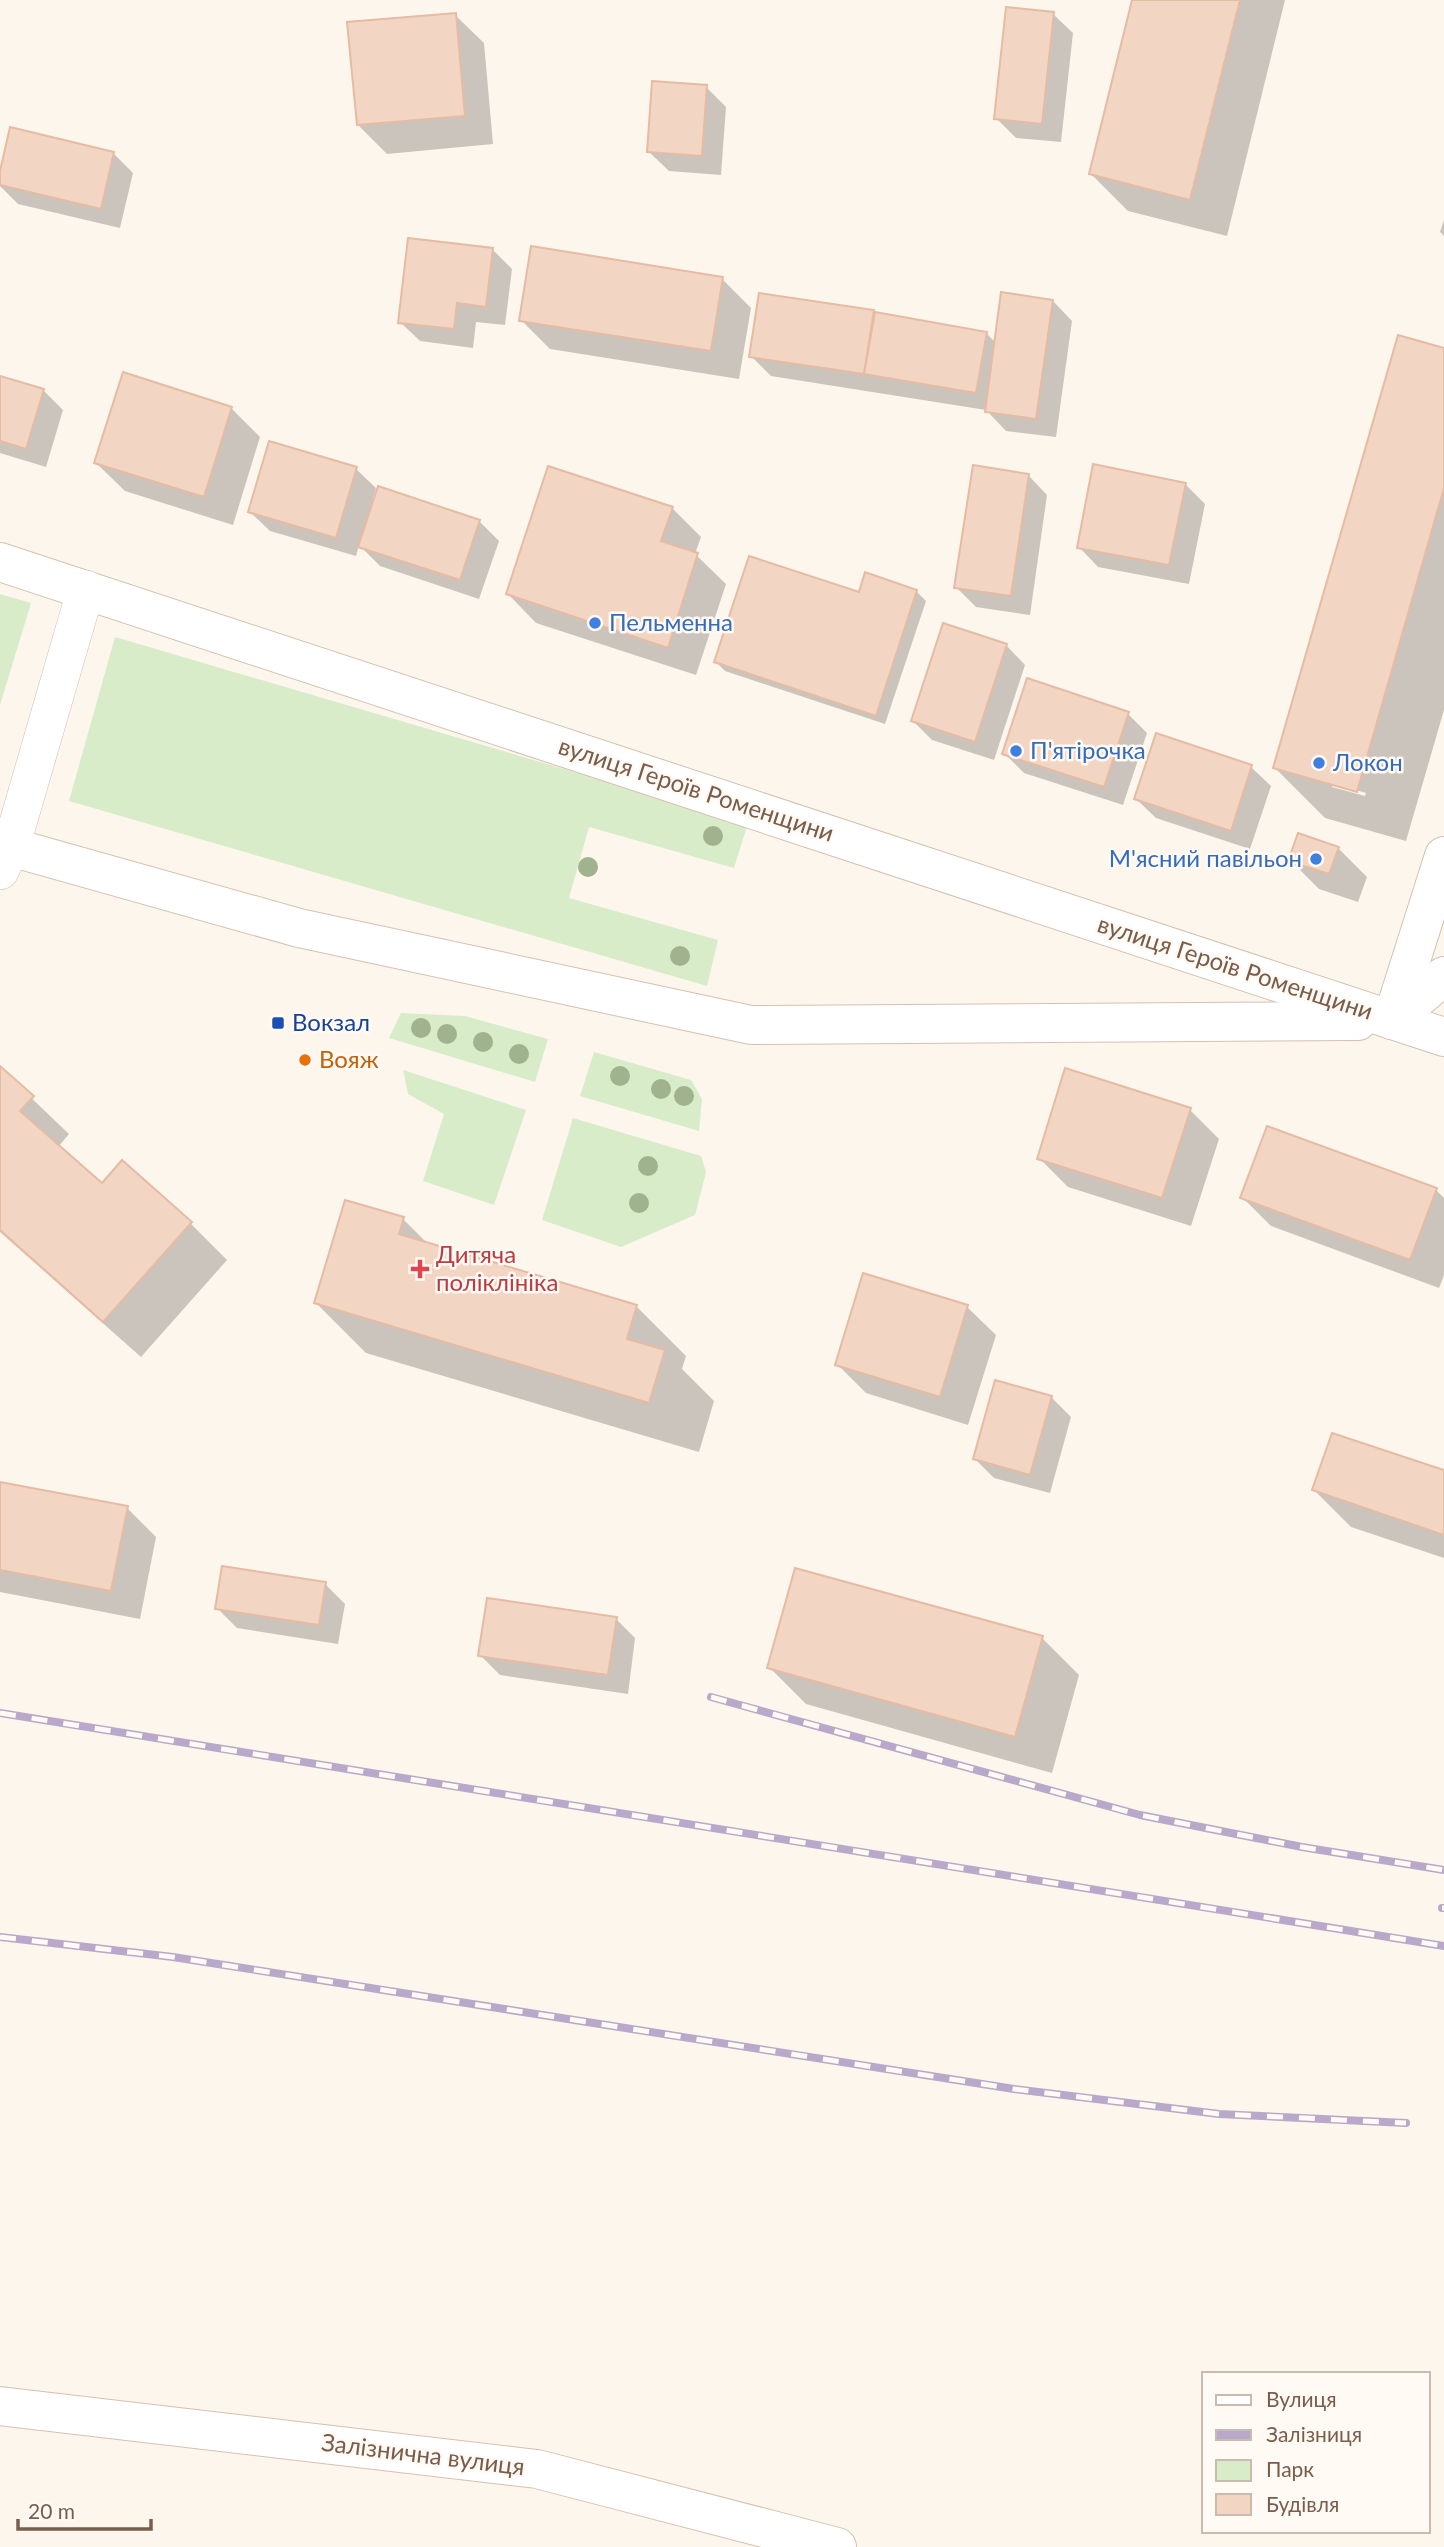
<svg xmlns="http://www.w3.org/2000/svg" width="1444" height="2547" viewBox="0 0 1444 2547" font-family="Lato,sans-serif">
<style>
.green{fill:#d8ecc9}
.shadow{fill:#0003;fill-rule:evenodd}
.building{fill:#f3d5c3;stroke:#e6bba3;stroke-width:2}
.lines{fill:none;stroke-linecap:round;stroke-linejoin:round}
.street-casing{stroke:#d1beb0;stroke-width:38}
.secondary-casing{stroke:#d6c0b0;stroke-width:40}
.street{stroke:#fff;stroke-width:37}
.secondary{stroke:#fff;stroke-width:38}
.rail-casing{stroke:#b9a8c9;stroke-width:8}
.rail{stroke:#fffaf3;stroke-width:5;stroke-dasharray:16;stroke-linecap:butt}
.tree{fill:#a0b28e}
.shop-dot{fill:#3f7fe0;stroke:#fffaf3;stroke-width:2.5}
.transit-dot{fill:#1a4fb4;stroke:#fffaf3;stroke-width:2.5}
.food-dot{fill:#e8710a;stroke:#fffaf3;stroke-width:2.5}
.health-dot{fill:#e0444e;stroke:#fffaf3;stroke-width:2.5}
.labels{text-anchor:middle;stroke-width:5;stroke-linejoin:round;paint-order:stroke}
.shop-label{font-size:24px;fill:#366cbe;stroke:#fffaf3;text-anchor:start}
.street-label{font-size:24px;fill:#7a5c4d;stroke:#fffaf3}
.transit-label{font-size:24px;fill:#164399;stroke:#fffaf3;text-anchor:start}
.food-label{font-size:24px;fill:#c56008;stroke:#fffaf3;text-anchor:start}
.health-label{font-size:24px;fill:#be3a42;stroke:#fffaf3;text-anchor:start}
</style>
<rect width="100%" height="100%" fill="#fdf6ec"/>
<g class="green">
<path d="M 0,594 L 31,603 L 0,705 Z"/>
<path d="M 115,637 L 748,823 L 734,868 L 589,827 L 569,898 L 718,940 L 707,986 L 69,801 Z"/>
<path d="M 401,1013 L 465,1016 L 548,1039 L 535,1082 L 389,1038 Z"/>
<path d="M 594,1052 L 691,1080 L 702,1099 L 699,1131 L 580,1096 Z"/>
<path d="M 403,1070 L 526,1110 L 494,1205 L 423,1181 L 444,1114 L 408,1094 Z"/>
<path d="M 573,1118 L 701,1156 L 706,1172 L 695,1215 L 621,1247 L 542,1220 Z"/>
</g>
<g class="shadow">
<path d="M 1134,0 L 1285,0 L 1227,236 L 1128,211 L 1091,174 Z"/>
<path d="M 1053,14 L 1073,33 L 1061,142 L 1016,138 L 996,118 Z"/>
<path d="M 455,15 L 484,43 L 493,144 L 387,154 L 358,125 Z"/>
<path d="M 706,87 L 726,107 L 721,175 L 669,171 L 649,152 Z"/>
<path d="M 113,153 L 133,173 L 120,228 L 18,204 L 0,186 L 0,178 Z"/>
<path d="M 1444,220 L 1444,236 L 1440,232 Z"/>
<path d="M 492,249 L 512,269 L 505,325 L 476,322 L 473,348 L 420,341 L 400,322 Z"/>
<path d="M 722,279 L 751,308 L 739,379 L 550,349 L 521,320 Z"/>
<path d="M 1053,301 L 1072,321 L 1056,437 L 1006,431 L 986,410 L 771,376 L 751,356 L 873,312 L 876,314 L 986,333 L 996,343 Z"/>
<path d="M 1444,350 L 1444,710 L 1406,841 L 1325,818 L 1275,768 ZM 1332,783 L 1366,793 L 1365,796 L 1332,787 Z"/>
<path d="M 0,377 L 44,391 L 63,410 L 46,467 L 0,453 Z"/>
<path d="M 231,408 L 260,437 L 233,525 L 125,491 L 96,463 Z"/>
<path d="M 356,469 L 376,488 L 372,502 L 479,521 L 499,541 L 479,599 L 380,566 L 359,545 L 356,556 L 270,531 L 250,512 Z"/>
<path d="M 1028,475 L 1047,495 L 1030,615 L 976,607 L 956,587 Z"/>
<path d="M 1185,484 L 1205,504 L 1189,584 L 1098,567 L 1079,547 Z"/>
<path d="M 672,508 L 701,537 L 695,554 L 726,584 L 696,675 L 536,623 L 508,594 Z"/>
<path d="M 916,591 L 926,601 L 885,724 L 725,671 L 716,662 L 860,595 Z"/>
<path d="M 1006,645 L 1025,665 L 994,760 L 932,740 L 913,721 Z"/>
<path d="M 1128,714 L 1147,733 L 1123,805 L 1024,773 L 1004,753 Z"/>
<path d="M 1251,767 L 1271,786 L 1250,849 L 1156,818 L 1136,799 Z"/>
<path d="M 1338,848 L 1367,877 L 1358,902 L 1319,889 L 1290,860 Z"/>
<path d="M 0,1068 L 69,1134 L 58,1147 L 102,1186 L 190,1223 L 227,1260 L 141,1357 L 0,1232 Z"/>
<path d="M 1190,1110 L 1219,1139 L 1191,1226 L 1068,1187 L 1039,1158 Z"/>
<path d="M 1436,1190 L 1444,1198 L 1444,1275 L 1439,1288 L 1271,1226 L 1242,1197 Z"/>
<path d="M 403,1219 L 429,1245 L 636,1306 L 686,1356 L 682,1369 L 714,1401 L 699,1452 L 366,1353 L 316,1303 Z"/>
<path d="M 967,1307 L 996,1335 L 968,1425 L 866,1393 L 837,1364 Z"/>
<path d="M 1051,1397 L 1071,1417 L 1050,1493 L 994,1478 L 975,1459 Z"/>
<path d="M 1444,1472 L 1444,1558 L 1351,1527 L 1314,1490 Z"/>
<path d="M 0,1483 L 127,1508 L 156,1537 L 140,1619 L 0,1592 Z"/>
<path d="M 325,1584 L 345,1604 L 338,1644 L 237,1628 L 217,1608 Z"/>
<path d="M 616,1619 L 635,1638 L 628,1694 L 500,1675 L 480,1655 Z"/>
<path d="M 1042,1638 L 1079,1675 L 1052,1773 L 806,1704 L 769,1667 Z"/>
</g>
<g class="building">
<path d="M 1132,0 L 1240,0 L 1190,200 L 1089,174 Z"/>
<path d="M 1006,7 L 1054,12 L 1042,124 L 994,119 Z"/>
<path d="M 456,13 L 465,116 L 357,125 L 347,22 Z"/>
<path d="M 652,81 L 707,85 L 702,156 L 647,152 Z"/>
<path d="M 10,127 L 114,152 L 101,209 L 0,185 L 0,171 Z"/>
<path d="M 408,238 L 493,248 L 486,307 L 457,303 L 454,329 L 398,323 Z"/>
<path d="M 531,246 L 723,277 L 711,351 L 519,321 Z"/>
<path d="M 1001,292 L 1053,300 L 1036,419 L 985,412 Z"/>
<path d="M 759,293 L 874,310 L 864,374 L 749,357 Z"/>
<path d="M 875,312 L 987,332 L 976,393 L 864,374 Z"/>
<path d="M 1398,335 L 1444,348 L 1444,488 L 1357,792 L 1273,768 Z"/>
<path d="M 123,372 L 232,407 L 204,497 L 94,463 Z"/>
<path d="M 0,376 L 44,389 L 26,449 L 0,441 Z"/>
<path d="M 269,441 L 357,467 L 336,538 L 248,512 Z"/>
<path d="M 1093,464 L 1186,483 L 1169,565 L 1077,548 Z"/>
<path d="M 973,465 L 1029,474 L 1011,596 L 954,588 Z"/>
<path d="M 548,466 L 673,507 L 661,541 L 698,553 L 668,648 L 506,594 Z"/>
<path d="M 378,486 L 480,520 L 460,580 L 358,547 Z"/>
<path d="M 749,556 L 859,592 L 865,572 L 917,590 L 876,716 L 714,662 Z"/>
<path d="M 943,623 L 1007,644 L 975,742 L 911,721 Z"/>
<path d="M 1027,678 L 1129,712 L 1104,787 L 1002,754 Z"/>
<path d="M 1156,733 L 1252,765 L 1231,831 L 1134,799 Z"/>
<path d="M 1298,833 L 1339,847 L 1329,874 L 1288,861 Z"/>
<path d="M 0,1066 L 34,1096 L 20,1111 L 102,1183 L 122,1160 L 192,1222 L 103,1322 L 0,1230 Z"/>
<path d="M 1065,1068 L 1191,1108 L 1162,1198 L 1037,1159 Z"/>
<path d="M 1267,1126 L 1437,1188 L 1410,1260 L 1240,1198 Z"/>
<path d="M 345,1200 L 404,1217 L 399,1234 L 637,1305 L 627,1339 L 665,1350 L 649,1403 L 314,1303 Z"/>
<path d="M 863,1273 L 968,1305 L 940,1397 L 835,1365 Z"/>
<path d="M 995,1380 L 1052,1396 L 1030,1475 L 973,1459 Z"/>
<path d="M 1332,1433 L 1444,1470 L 1444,1535 L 1312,1490 Z"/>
<path d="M 0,1482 L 128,1506 L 111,1591 L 0,1570 Z"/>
<path d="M 222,1566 L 326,1582 L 319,1625 L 215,1609 Z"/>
<path d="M 795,1568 L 1043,1636 L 1015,1737 L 767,1668 Z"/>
<path d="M 487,1598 L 617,1617 L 608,1675 L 478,1656 Z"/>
</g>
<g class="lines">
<defs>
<path id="street" d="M 0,871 L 11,847 L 86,589"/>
<g id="secondary">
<path d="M 0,562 L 1444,1037"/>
<path d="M 0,844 L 299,928 L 751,1025 L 1358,1021"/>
<path d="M 1392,1020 L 1444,856"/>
<path d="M 1392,1020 L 1444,976"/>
<path d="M 0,2406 L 537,2469 L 837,2547"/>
</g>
</defs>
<use href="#street" class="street-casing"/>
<use href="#secondary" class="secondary-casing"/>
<use href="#street" class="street"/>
<use href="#secondary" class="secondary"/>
<defs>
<g id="rail">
<path d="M 711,1697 L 1140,1815 L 1302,1847 L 1444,1870"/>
<path d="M 0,1713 L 1444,1946"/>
<path d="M 1442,1908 L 1444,1908"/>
<path d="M 0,1937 L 173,1957 L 1014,2089 L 1219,2114 L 1406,2123"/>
</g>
</defs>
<use href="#rail" class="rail-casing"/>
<use href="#rail" class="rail"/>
</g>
<g class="tree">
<circle cx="713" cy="836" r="10"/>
<circle cx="588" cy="867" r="10"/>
<circle cx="680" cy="956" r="10"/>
<circle cx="421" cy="1028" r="10"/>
<circle cx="447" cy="1034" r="10"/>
<circle cx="483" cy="1042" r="10"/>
<circle cx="519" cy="1054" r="10"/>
<circle cx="620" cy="1076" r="10"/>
<circle cx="661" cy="1089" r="10"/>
<circle cx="684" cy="1096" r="10"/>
<circle cx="648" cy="1166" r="10"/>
<circle cx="639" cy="1203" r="10"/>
</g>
<g class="shop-dot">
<circle cx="595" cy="623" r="7"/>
<circle cx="1016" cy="751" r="7"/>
<circle cx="1319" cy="763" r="7"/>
<circle cx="1316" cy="859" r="7"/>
</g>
<rect class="transit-dot" x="271" y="1016" width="14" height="14" rx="3.5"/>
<circle class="food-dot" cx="305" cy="1060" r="7"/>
<path class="health-dot" d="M416.5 1258.5h7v7h7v7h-7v7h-7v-7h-7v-7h7z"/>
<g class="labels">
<g class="shop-label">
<text x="609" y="631">Пельменна</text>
<text x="1030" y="759">П'ятірочка</text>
<text x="1333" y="771">Локон</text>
<text x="1302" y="867" text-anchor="end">М'ясний павільон</text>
</g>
<g class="street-label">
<text transform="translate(696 790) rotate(18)" y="8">вулиця Героїв Роменщини</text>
<text transform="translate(1235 968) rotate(18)" y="8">вулиця Героїв Роменщини</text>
<text transform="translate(423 2455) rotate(7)" y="8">Залізнична вулиця</text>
</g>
<g class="transit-label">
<text x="292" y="1031">Вокзал</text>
</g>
<g class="food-label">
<text x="319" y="1068">Вояж</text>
</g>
<g class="health-label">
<text x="436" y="1263">Дитяча<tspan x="436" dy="28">поліклініка</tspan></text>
</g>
</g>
<rect x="1202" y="2372" width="228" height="161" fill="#fffaf3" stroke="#cabbb1" stroke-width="2"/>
<rect x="1216" y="2395" width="35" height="10" fill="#ffffff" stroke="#cabbb1" stroke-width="2"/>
<text x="1266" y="2407" font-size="21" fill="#7a5c4d">Вулиця</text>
<rect x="1216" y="2430" width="35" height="10" fill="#b9a8c9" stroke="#cabbb1" stroke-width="2"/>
<text x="1266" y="2442" font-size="21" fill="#7a5c4d">Залізниця</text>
<rect x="1216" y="2460" width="35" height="21" fill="#d8ecc9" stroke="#cabbb1" stroke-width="2"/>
<text x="1266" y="2477" font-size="21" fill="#7a5c4d">Парк</text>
<rect x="1216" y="2494" width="35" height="21" fill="#f3d5c3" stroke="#cabbb1" stroke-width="2"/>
<text x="1266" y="2512" font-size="21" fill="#7a5c4d">Будівля</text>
<path d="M18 2519v10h133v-10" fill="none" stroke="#7a5c4d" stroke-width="3.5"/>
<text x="28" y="2519" font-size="21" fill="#7a5c4d" stroke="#fffaf3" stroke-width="5" paint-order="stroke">20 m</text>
</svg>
